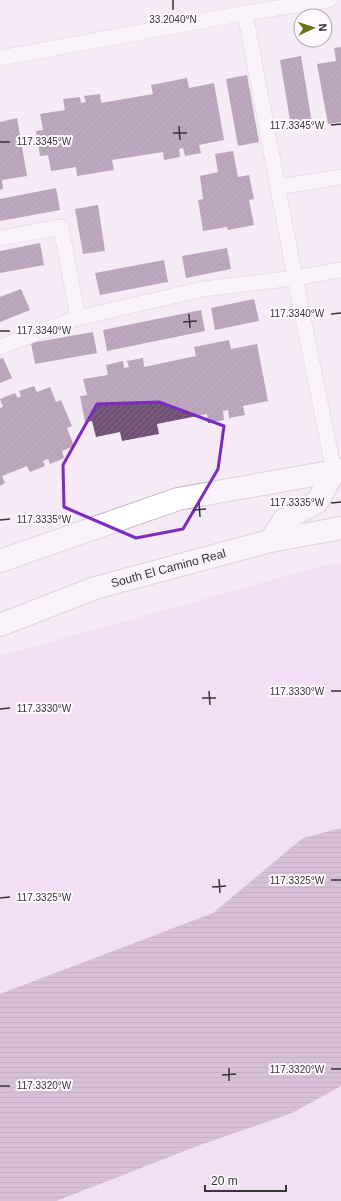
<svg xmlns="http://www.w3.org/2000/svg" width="341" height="1201" viewBox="0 0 341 1201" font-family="Arial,sans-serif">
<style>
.green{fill:#f0d3f2}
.water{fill:url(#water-rules)}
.building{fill:url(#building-hatch)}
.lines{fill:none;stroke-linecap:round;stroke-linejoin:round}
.service-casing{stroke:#c0b5c1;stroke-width:16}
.primary-casing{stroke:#c0b5c1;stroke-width:24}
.service{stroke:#fff;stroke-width:15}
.primary{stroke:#fff;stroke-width:22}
.marked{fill:none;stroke:#7b2cbf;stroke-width:3;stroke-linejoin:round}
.ticks{fill:none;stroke:#373337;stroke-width:1.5}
.labels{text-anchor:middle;stroke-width:4;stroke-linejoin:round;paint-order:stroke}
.street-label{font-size:12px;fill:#373337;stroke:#fffaff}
.ticks-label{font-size:10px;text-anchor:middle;fill:#373337;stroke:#fffaff;stroke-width:4;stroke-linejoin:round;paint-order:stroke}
</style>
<defs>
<pattern id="water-rules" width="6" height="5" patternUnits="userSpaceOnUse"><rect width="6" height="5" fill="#b18db4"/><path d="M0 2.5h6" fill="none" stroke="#917493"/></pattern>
<pattern id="building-hatch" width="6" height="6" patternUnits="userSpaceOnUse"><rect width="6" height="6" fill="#705073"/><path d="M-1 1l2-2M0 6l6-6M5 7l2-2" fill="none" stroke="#816783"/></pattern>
</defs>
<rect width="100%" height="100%" fill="#f6eaf6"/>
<path class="green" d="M 341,563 L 341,1201 L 0,1201 L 0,656 L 329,564 Z"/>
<path class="water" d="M 341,828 L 341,1086 L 292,1113 L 200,1145 L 56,1201 L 0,1201 L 0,994 L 213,913 L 303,838 Z"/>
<g class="building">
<path d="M 341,47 L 341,122 L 328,124 L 317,64 L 336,61 L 334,48 Z"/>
<path d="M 301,56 L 312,123 L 291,126 L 280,60 Z"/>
<path d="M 247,75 L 259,142 L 238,146 L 226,79 Z"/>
<path d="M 187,78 L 189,88 L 214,83 L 224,140 L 199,145 L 201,153 L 185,156 L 183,148 L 179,149 L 180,157 L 164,160 L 163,152 L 112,160 L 114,170 L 77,176 L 76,167 L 51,171 L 48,155 L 40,156 L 36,131 L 43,130 L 40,114 L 65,110 L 63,99 L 80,97 L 81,103 L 86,102 L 84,96 L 100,94 L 101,103 L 153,94 L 151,85 Z"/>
<path d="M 17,118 L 27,176 L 2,180 L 3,189 L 0,190 L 0,122 Z"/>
<path d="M 233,151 L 238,177 L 249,175 L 254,199 L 249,200 L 254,225 L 228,230 L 227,227 L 203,231 L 198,200 L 203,199 L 200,176 L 218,172 L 215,154 Z"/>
<path d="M 56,188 L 60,210 L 0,221 L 0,199 Z"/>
<path d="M 98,205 L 105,251 L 83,254 L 75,209 Z"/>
<path d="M 40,243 L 44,265 L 0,273 L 0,251 Z"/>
<path d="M 227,248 L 231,269 L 186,278 L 182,256 Z"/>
<path d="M 164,260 L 168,282 L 100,295 L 95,273 Z"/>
<path d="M 21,289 L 30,310 L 0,322 L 0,297 Z"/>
<path d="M 254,299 L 259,321 L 215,330 L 211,308 Z"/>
<path d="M 201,310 L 205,331 L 107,351 L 103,330 Z"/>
<path d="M 93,332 L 97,353 L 35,364 L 31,343 Z"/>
<path d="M 229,340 L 231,349 L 257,344 L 268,401 L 243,406 L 245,415 L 229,418 L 228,410 L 223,411 L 224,420 L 208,423 L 207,414 L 157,424 L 159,434 L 122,441 L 120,432 L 96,437 L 92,421 L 85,422 L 80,396 L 87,395 L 83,379 L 108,375 L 106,365 L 123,361 L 124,368 L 129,367 L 127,361 L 143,358 L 144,367 L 196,356 L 194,347 Z"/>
<path d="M 3,358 L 12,378 L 0,383 L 0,359 Z"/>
<path d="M 34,386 L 37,392 L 50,387 L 56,402 L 61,400 L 72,426 L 67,428 L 74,446 L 62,451 L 64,458 L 50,464 L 48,459 L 43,461 L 45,466 L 30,472 L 27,466 L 2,476 L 5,483 L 0,486 L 0,408 L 3,407 L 0,399 L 15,393 L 18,398 L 21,396 L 19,391 Z"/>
</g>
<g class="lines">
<defs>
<g id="service">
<path d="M 245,13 L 295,278 L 334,472"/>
<path d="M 0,58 L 245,13 L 329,0"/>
<path d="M 278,187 L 341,177"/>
<path d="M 0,238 L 61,227 L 78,318 L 0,347"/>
<path d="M 78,318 L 203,289 L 295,278 L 341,270"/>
</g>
<g id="primary">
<path d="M 270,541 L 284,520 L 317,502 L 334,472"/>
<path d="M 0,561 L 178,499 L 341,470"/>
<path id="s1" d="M 0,625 L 95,588 L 270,541 L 341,528"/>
</g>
</defs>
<use href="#service" class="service-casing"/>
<use href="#primary" class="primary-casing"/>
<use href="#service" class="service"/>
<use href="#primary" class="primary"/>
</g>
<path d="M0 0H341V1201H0ZM 159,402 L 224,426 L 218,469 L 183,529 L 136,538 L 64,507 L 63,465 L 97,404 Z" fill="#f6eaf6" fill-opacity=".55" fill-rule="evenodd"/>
<path class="marked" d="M 159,402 L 224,426 L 218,469 L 183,529 L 136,538 L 64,507 L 63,465 L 97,404 Z"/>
<path class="ticks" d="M 173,0 L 173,10M 331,125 L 341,124M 179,126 L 180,140M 173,133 L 187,133M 0,142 L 10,142M 189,314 L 190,328M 331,314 L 341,313M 183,322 L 197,321M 0,331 L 10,331M 199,503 L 200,517M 331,503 L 341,502M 193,510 L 206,509M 0,520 L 10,519M 209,691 L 210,705M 331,691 L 341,691M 202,698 L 216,698M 0,709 L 10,708M 219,879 L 220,893M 331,880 L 341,880M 212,887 L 226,886M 0,898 L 10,897M 229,1068 L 229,1081M 331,1069 L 341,1069M 222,1075 L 236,1074M 0,1086 L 10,1086"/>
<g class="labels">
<g class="street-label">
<text dy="4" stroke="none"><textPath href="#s1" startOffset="178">South El Camino Real</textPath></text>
</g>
</g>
<g class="ticks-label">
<text x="173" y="23">33.2040°N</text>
<text x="297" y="129">117.3345°W</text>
<text x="44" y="145">117.3345°W</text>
<text x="297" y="317">117.3340°W</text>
<text x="44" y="334">117.3340°W</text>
<text x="297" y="506">117.3335°W</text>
<text x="44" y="523">117.3335°W</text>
<text x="297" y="695">117.3330°W</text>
<text x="44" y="712">117.3330°W</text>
<text x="297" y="884">117.3325°W</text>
<text x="44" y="901">117.3325°W</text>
<text x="297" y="1073">117.3320°W</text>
<text x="44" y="1089">117.3320°W</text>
</g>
<g transform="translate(313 28) rotate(87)"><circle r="19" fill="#fffaff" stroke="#afaaaf"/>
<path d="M0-3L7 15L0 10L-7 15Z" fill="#6c721a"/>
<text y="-6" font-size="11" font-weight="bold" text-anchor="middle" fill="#373337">N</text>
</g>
<path d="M205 1185v6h81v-6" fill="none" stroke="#373337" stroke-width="2"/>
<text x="211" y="1185" font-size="12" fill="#373337" stroke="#fffaff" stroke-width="3" paint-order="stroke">20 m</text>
</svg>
